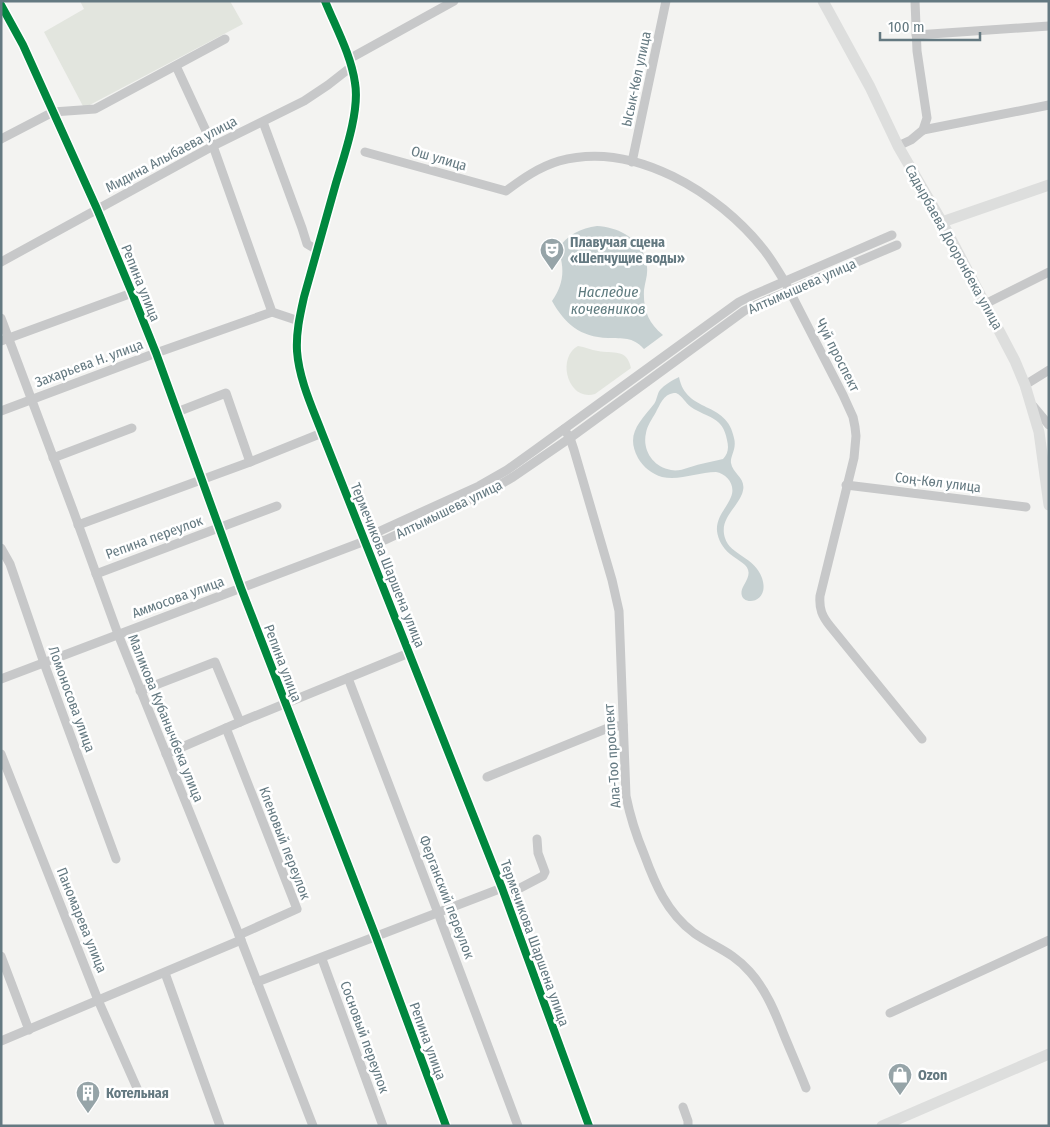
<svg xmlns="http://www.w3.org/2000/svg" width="1050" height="1127" viewBox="0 0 1050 1127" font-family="'Fira Sans Condensed',sans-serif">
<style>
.green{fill:#e2e5de}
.water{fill:#c7d1d2;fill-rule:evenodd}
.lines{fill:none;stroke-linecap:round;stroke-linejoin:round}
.minor{stroke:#c7c8c9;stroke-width:9}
.major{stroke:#dddedd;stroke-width:11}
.cycleway-casing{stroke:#fff;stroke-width:11}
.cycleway{stroke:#00873e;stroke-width:8}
.labels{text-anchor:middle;stroke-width:5;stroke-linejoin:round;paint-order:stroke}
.street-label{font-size:14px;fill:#647981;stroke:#fff}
.poi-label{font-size:14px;font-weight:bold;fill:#647981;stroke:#fff;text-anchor:start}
.water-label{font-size:15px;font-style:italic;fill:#5f7b7f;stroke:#fff}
</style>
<rect width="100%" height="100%" fill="#f3f3f1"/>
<g class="green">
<path d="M 80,1 L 230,1 L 243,24 L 84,108 L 44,32 L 84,9 Z"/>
<path d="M 578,346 C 585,347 591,350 598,351 C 613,354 627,348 631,368 L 595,394 C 568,402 556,358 578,346 Z"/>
</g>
<g class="water">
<path d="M 597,226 C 620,227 645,241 647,267 C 648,275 645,282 644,290 C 643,309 648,323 663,335 L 644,349 C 632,336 623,339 608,338 C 580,337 565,324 552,301 C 564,284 565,268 558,249 C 567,235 581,228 597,226 Z"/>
<path d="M 679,377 C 686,414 727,400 734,438 C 737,449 730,456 731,463 C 733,475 748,478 742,494 C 736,509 719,519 725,538 C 730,555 755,557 762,578 C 772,608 731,607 744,585 C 756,566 742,564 730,554 C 723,548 718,540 717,531 C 716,517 726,509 731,497 C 736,485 727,474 716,472 C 698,472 680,481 662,477 C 652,474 643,467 638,458 C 625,434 640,422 654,404 C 657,400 657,394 660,390 C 664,385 673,380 679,377 ZM 676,393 C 683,396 685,403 691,407 C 707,418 723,416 727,440 C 729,448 728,454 723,459 C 716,461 708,462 701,464 C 691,466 681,472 671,470 C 653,467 642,450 646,433 C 647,426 652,419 656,412 C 661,403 664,393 676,393 Z"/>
</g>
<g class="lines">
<g class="minor">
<path d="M 325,1 C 336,28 351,55 355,83 C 360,111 344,156 336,183 C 325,221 315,259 304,297 C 300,315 296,332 297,351 C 299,379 312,407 322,433 L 502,888 L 589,1126"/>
<path d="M 1,5 L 23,45 L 97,209 L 132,293 L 156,353 L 241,588 L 376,937 L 446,1126"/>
<path d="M 916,35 L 1049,26"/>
<path d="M 349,59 L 454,1"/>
<path d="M 176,66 L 213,146 L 272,312 L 299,321"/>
<path d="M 263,122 L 302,228 L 307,244 L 317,250"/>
<path d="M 923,130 L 1049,105"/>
<path d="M 1,139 L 53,112 L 95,109 L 225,39"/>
<path d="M 898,146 L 911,140 L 923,130 L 927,118 L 917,51 L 915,1"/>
<path d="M 365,152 L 506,191 C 522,179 539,167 559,161 C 634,140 719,193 764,250 C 772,260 778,271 785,282 L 843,395 L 853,417 L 855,427 L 856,436 L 854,458 L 820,596 C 819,609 822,616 830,626 L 922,739"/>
<path d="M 632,162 L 666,1"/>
<path d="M 1,262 L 213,146 L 304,101 L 328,85 L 351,67"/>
<path d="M 985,304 L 1049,272"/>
<path d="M 1,318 L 73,510 L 118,634 L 239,935 L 313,1126"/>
<path d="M 1,341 L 132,293"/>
<path d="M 1025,385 L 1049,370"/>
<path d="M 1033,406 L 1049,425"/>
<path d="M 1,411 L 156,353 L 272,312"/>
<path d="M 177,412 L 226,393 L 250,462"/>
<path d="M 564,429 L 570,438 L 574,450 L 612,580 L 619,611 L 626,796 C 630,816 636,835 644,854 C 655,884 667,913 694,933 C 714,947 733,952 750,972 C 766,990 775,1012 784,1035 C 791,1052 799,1070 806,1088"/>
<path d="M 53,458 L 132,428"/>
<path d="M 846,485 L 1026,507"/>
<path d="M 78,525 L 250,462 L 322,433"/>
<path d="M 365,541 L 385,540 L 484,494 L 513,477 L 570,438 L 744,311 L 756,305 L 897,245"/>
<path d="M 1,548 L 10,564 L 44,663 L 116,859"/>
<path d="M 96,574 L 277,506"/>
<path d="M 348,678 L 438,913 L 518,1126"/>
<path d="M 1,679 L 365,541 L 380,531 L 479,486 L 507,470 L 535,450 L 739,302 L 751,296 L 892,235"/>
<path d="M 140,691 L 215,662 L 240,722"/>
<path d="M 226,728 L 297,909 L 239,935"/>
<path d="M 1,754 L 98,1000 L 140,1095"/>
<path d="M 166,754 L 240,722 L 409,653"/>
<path d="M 487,777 L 608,728 L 623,725"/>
<path d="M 505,896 L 543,876 L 545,872 L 538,853 L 537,839"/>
<path d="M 1,956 L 29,1030"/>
<path d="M 322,959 L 383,1126"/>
<path d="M 165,973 L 220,1126"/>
<path d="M 257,982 L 502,888"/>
<path d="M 890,1013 L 1049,940"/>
<path d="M 1,1041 L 241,940"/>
<path d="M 683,1107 L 688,1121 L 688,1126"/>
</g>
<g class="major">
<path d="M 823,1 L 870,87 L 898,146 L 942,222 L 1015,361 L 1025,385 L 1039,432 L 1049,505"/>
<path d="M 942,222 L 1049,185"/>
<path d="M 882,1126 L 1049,1054"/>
</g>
<defs>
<g id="cycleway">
<path d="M 325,1 C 336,28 351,55 355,83 C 360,111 344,156 336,183 C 325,221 315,259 304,297 C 300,315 296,332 297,351 C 299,379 312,407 322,433 L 502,888 L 589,1126"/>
<path d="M 1,5 L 23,45 L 97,209 L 132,293 L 156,353 L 241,588 L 376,937 L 446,1126"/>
</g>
</defs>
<use href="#cycleway" class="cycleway-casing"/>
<use href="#cycleway" class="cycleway"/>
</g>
<defs>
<symbol id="theatre-pin" viewBox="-11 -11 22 30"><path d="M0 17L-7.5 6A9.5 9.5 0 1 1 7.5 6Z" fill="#96a4a8" stroke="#fff"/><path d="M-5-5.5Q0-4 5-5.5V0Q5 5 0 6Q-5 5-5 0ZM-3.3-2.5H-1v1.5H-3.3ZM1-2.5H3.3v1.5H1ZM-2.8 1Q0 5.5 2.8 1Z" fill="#fff"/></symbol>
<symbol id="shop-pin" viewBox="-11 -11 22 30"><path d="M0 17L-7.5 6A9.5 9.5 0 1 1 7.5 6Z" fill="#96a4a8" stroke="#fff"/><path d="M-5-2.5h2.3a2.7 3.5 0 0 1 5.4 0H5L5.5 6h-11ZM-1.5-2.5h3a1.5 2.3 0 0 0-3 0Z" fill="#fff"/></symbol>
<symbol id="building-pin" viewBox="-11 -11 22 30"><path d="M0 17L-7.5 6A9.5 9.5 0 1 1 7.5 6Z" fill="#96a4a8" stroke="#fff"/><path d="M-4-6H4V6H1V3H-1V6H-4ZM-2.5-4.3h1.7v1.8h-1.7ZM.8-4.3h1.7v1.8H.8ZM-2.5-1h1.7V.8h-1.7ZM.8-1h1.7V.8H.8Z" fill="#fff"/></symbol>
</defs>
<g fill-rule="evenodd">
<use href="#theatre-pin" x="538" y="236" width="28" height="38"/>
<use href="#shop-pin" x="886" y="1061" width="28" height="38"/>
<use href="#building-pin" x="74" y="1079" width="28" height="38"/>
</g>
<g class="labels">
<g class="street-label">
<text transform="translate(636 79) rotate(-78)" y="5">Ысык-Көл улица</text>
<text transform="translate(171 154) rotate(-28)" y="5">Мидина Алыбаева улица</text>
<text transform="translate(439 158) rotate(16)" y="5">Ош улица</text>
<text transform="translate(954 247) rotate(61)" y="5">Садырбаева Дооронбека улица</text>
<text transform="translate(141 283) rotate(68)" y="5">Репина улица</text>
<text transform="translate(802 286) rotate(-24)" y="5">Алтымышева улица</text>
<text transform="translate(838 355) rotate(63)" y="5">Чүй проспект</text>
<text transform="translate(89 363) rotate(-20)" y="5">Захарьева Н. улица</text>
<text transform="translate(938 482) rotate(7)" y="5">Соң-Көл улица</text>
<text transform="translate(449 509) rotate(-26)" y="5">Алтымышева улица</text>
<text transform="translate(154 537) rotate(-20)" y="5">Репина переулок</text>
<text transform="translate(388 565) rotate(68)" y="5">Термечикова Шаршена улица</text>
<text transform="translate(178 597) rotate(-20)" y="5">Аммосова улица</text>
<text transform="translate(283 663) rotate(69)" y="5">Репина улица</text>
<text transform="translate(72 699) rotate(70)" y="5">Ломоносова улица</text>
<text transform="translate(166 718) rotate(68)" y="5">Маликова Кубанычбека улица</text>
<text transform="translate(612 756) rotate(-94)" y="5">Ала-Тоо проспект</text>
<text transform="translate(285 843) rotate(69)" y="5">Кленовый переулок</text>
<text transform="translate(447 897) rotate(69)" y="5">Ферганский переулок</text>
<text transform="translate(82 920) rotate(68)" y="5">Паномарева улица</text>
<text transform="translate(535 943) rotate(70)" y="5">Термечикова Шаршена улица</text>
<text transform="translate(365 1037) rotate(70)" y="5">Сосновый переулок</text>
<text transform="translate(428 1041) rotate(70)" y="5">Репина улица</text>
</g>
<g class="poi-label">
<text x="570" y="247">Плавучая сцена<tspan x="570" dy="16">«Шепчущие воды»</tspan></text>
<text x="918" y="1080">Ozon</text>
<text x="106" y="1098">Котельная</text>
</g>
<g class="water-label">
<text x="608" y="297">Наследие<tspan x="608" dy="17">кочевников</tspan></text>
</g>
</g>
<rect width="1050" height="1127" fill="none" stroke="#647981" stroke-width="5"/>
<path d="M880 32v8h100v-8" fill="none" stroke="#647981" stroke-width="2.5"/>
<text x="888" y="32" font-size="15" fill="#647981" stroke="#ffffff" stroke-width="4" paint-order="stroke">100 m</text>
</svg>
